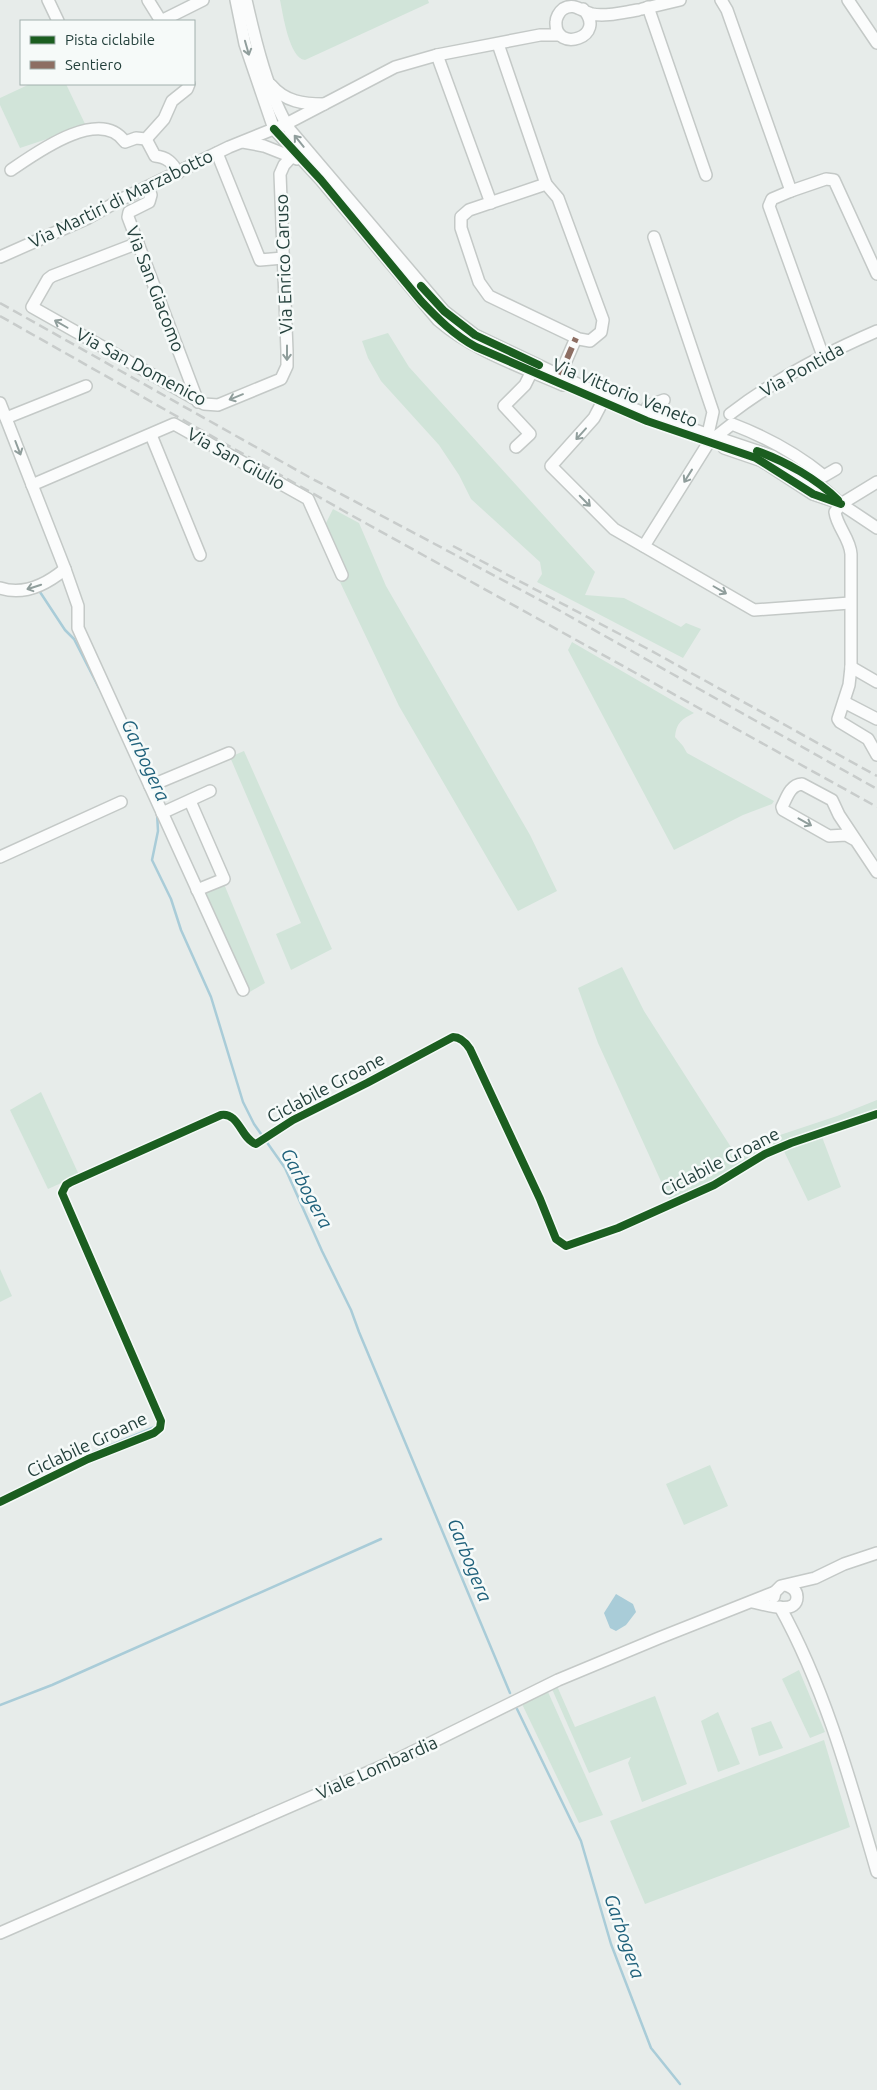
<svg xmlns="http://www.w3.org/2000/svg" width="877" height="2090" viewBox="0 0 877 2090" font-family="Ubuntu,sans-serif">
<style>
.green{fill:#d1e4d9}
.water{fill:#a9ccd8}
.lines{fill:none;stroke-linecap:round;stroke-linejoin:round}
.stream{stroke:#a9ccd8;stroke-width:2.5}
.minor-casing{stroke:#c4c9c7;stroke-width:14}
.minor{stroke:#fbfcfc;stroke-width:11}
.rail{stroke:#c8cccb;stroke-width:2.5;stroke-dasharray:10 5;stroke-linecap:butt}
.quiet{stroke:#8d6e63;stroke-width:6;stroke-dasharray:12 6;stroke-linecap:butt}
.cycleway-casing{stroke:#f6faf9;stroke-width:11}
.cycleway{stroke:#1b5e20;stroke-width:8}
.oneway{stroke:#909e9c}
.labels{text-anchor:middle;stroke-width:5;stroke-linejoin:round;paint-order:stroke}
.street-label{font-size:18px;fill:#24403c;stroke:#f6faf9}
.water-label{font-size:19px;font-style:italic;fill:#1f617b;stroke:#f6faf9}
</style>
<rect width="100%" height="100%" fill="#e7ecea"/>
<g class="green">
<path d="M 280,0 L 428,0 L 429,3 L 305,60 C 289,58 283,14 280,0 Z"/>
<path d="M 30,84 L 66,84 L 86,126 L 20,148 L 0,105 L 0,98 Z"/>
<path d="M 388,333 L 409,367 L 595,572 L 585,595 L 624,598 L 681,627 L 686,623 L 701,629 L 683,658 L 537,582 L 542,574 L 540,562 L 471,499 L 459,475 L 439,445 L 381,381 L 368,358 L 362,341 Z"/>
<path d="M 333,509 L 359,523 L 386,586 L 530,835 L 557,891 L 518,911 L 399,706 L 340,582 L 347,578 L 324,527 Z"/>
<path d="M 572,642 L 694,713 C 682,719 676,723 675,737 L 683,746 L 687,753 L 774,801 L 772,804 L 743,815 L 674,850 L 568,650 Z"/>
<path d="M 244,751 L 332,949 L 291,970 L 276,934 L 301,923 L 230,757 Z"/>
<path d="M 224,884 L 265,983 L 248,993 L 204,893 Z"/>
<path d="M 622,967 L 644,1011 L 736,1155 L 777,1136 L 837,1116 L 877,1100 L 877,1110 L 819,1129 L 841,1187 L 808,1201 L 780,1143 L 714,1180 L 669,1199 L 598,1043 L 578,988 Z"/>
<path d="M 41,1092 L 79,1175 L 48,1189 L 10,1110 Z"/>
<path d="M 0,1269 L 12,1296 L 0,1302 Z"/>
<path d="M 710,1465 L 728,1506 L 684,1525 L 666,1484 Z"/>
<path d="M 799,1670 L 825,1732 L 810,1738 L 782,1679 Z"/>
<path d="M 557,1686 L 575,1727 L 655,1696 L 687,1784 L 642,1802 L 628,1763 L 631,1757 L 589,1773 L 552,1689 Z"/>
<path d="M 548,1692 L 603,1815 L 579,1823 L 522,1704 Z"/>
<path d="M 718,1712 L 740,1764 L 718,1772 L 701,1721 Z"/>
<path d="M 771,1721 L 783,1748 L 759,1756 L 751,1728 Z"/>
<path d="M 824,1740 L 850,1827 L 645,1904 L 610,1821 Z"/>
</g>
<path class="water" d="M 616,1594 L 633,1604 L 636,1612 L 626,1625 L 616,1631 L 610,1628 L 604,1613 Z"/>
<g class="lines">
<g class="stream">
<path d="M 40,592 L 65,630 L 74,639 L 99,688"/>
<path d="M 157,813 L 158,831 L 152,860 L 171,899 L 181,930 L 211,997 L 243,1102 L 254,1124 L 285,1168 L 322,1251 L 351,1310 L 359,1332 L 510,1693"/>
<path d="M 90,1454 L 157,1426"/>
<path d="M 0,1500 L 83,1457"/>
<path d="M 0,1705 L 52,1685 L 381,1539"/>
<path d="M 517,1709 L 581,1841 L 611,1944 L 651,2048 L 680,2084"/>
</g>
<defs>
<g id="minor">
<path d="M 48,0 L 58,21"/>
<path d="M 148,0 L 161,21"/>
<path d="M 236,0 L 245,44 L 274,129 L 321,180 L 438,320 C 474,351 520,366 563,385"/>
<path d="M 246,0 C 255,40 268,95 290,130 L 444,311 L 475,335 L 605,397 L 644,413 L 772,456 L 823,488 L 841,504 L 877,528"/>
<path d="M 721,0 L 727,10 L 791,191 L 772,199 L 769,206 L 823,356"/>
<path d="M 848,0 L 877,43"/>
<path d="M 648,7 L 706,175"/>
<path d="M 583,9 C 609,37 554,54 556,22 C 556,18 559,12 563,9 C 574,2 581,11 592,14 C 606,17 624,12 638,10"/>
<path d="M 642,9 L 680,0"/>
<path d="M 161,21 L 203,0"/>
<path d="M 498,44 L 546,184"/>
<path d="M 437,55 L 491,203"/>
<path d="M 271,85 C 285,102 304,104 324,104"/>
<path d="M 146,139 L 155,156 C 167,157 173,163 178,173"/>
<path d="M 243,142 L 264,146 L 297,159"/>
<path d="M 217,153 L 260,260 L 283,258"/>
<path d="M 11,170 C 36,153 100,106 125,142 L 136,138 L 146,139 L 164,119 L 172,101 L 187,89 L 189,84"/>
<path d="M 546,184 L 558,198 L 603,320 L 601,332 L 590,341 L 579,339 L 489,296 L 479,282 L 461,228 L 461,217 L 469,210 Z"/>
<path d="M 148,187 L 151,195 L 149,202 L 129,212 L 128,217 L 198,402"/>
<path d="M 791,191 L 826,179 L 834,180 L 877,274"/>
<path d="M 654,237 L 713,412 L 708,434 L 709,441"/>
<path d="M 138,243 L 52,276 L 48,279 L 32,307 L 204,404 L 218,405 L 281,379 L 287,366 L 287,351 L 280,174 L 284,165 L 295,153"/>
<path d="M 0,257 L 88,218 L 122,199 L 229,147 L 286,124 L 395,67 L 437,55 L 540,35 L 560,35"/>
<path d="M 560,375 L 576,338"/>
<path d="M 605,397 L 594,418 L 551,466 L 614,529 L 754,610 L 850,603"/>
<path d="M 0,403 L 65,569 L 78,606 L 78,628 L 243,990"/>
<path d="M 645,413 L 648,406 L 664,400"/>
<path d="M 730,414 C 774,380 826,353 877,331"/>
<path d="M 6,418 L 86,386"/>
<path d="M 151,435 L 200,555"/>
<path d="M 516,447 L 530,434 L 504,406 L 525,385 L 535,365"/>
<path d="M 724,448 L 762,461 L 813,494 L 840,503"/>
<path d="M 877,482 L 841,504 L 835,512 C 837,527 850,538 851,554 L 851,667 L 849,685 L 838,719 L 840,722 L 868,739 L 877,755"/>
<path d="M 32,485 L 174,424 L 308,499 L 342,575"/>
<path d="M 644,546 L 709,442 L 732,424 C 766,437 796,453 824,476 L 836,469"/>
<path d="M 0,588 C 24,596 47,584 65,569"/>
<path d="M 851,667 L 877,682"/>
<path d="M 844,702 L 877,719"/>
<path d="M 150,786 L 229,753"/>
<path d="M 190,801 L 224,879 L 197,890"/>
<path d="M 162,813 L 210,791"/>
<path d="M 855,840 L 846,835 L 829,836 L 783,810 L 782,807 C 787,797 790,785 802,784 L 832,800 L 839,815 L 877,872"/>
<path d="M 0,857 L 121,802"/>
<path d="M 774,1597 L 775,1592 L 781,1586 L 815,1578 L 844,1564 L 877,1553"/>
<path d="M 753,1602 C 764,1604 797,1616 797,1597 C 797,1591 793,1588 788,1586"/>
<path d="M 780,1607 C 825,1688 851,1783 877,1872"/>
<path d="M 0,1933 L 394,1761 L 558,1680 L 659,1638 L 775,1592"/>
</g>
</defs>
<use href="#minor" class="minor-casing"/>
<use href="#minor" class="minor"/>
<g class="rail">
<path d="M 0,303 L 309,477 L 555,608 L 877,789"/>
<path d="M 0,316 L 342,510 L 877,807"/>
<path d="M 453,546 L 648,649 L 877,776"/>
</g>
<path class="quiet" d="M 560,375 L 576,338"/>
<defs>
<g id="cycleway">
<path d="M 274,129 L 321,180 L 421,301 C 438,319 454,335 476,347 L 647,421 L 756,458 L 813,494 L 841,504"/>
<path d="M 421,286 L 444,311 L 475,335 L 539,365"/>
<path d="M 757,451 C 785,461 817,479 838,500"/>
<path d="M 0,1502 L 88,1459 L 154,1433 L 160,1428 L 161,1421 L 62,1193 L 66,1185 L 71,1182 L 221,1115 C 239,1112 241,1139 256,1144 L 293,1120 L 367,1083 L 453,1037 C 461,1037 466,1043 470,1049 L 540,1199 L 556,1239 L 566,1246 L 618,1228 L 714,1185 L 765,1154 L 791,1143 L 877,1114"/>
</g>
</defs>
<use href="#cycleway" class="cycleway-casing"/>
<use href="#cycleway" class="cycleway"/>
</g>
<defs><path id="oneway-shaft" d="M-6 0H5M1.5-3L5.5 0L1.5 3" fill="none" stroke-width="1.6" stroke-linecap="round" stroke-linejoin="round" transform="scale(1.25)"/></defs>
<g class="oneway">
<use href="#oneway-shaft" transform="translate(247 48) rotate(74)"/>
<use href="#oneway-shaft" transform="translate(299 141) rotate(-129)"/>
<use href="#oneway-shaft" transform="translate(61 324) rotate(-150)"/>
<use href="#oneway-shaft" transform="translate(287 353) rotate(90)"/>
<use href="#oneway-shaft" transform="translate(236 397) rotate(158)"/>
<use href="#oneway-shaft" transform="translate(581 434) rotate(132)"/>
<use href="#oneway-shaft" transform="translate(18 448) rotate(69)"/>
<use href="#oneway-shaft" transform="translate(688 476) rotate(122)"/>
<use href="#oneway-shaft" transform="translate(585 501) rotate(45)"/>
<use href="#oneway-shaft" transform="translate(34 587) rotate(162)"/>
<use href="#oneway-shaft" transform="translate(720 590) rotate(30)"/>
<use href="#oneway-shaft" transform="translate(805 822) rotate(29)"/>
</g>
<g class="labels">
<g class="street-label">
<text transform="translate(121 199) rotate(-26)" y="6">Via Martiri di Marzabotto</text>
<text transform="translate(284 264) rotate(-92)" y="6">Via Enrico Caruso</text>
<text transform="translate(155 289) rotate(69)" y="6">Via San Giacomo</text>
<text transform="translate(141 367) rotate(28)" y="6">Via San Domenico</text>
<text transform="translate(802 370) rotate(-29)" y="6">Via Pontida</text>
<text transform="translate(625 393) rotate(22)" y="6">Via Vittorio Veneto</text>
<text transform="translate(236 459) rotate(29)" y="6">Via San Giulio</text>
<text transform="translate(326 1088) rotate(-28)" y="6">Ciclabile Groane</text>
<text transform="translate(720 1162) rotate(-27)" y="6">Ciclabile Groane</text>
<text transform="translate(87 1445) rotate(-25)" y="6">Ciclabile Groane</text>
<text transform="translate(377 1768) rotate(-24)" y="6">Viale Lombardia</text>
</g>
<g class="water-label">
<text transform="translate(146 760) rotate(65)" y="7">Garbogera</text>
<text transform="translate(307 1188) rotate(62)" y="7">Garbogera</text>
<text transform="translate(470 1560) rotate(68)" y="7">Garbogera</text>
<text transform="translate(625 1936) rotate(71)" y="7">Garbogera</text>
</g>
</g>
<rect x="20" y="20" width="175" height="65" fill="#f6faf9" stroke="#a2b0ad"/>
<rect x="30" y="36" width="25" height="8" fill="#1b5e20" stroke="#a2b0ad"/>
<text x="65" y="45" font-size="15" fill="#24403c">Pista ciclabile</text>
<rect x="30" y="61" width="25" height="8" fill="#8d6e63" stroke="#a2b0ad"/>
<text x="65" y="70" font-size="15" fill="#24403c">Sentiero</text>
</svg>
